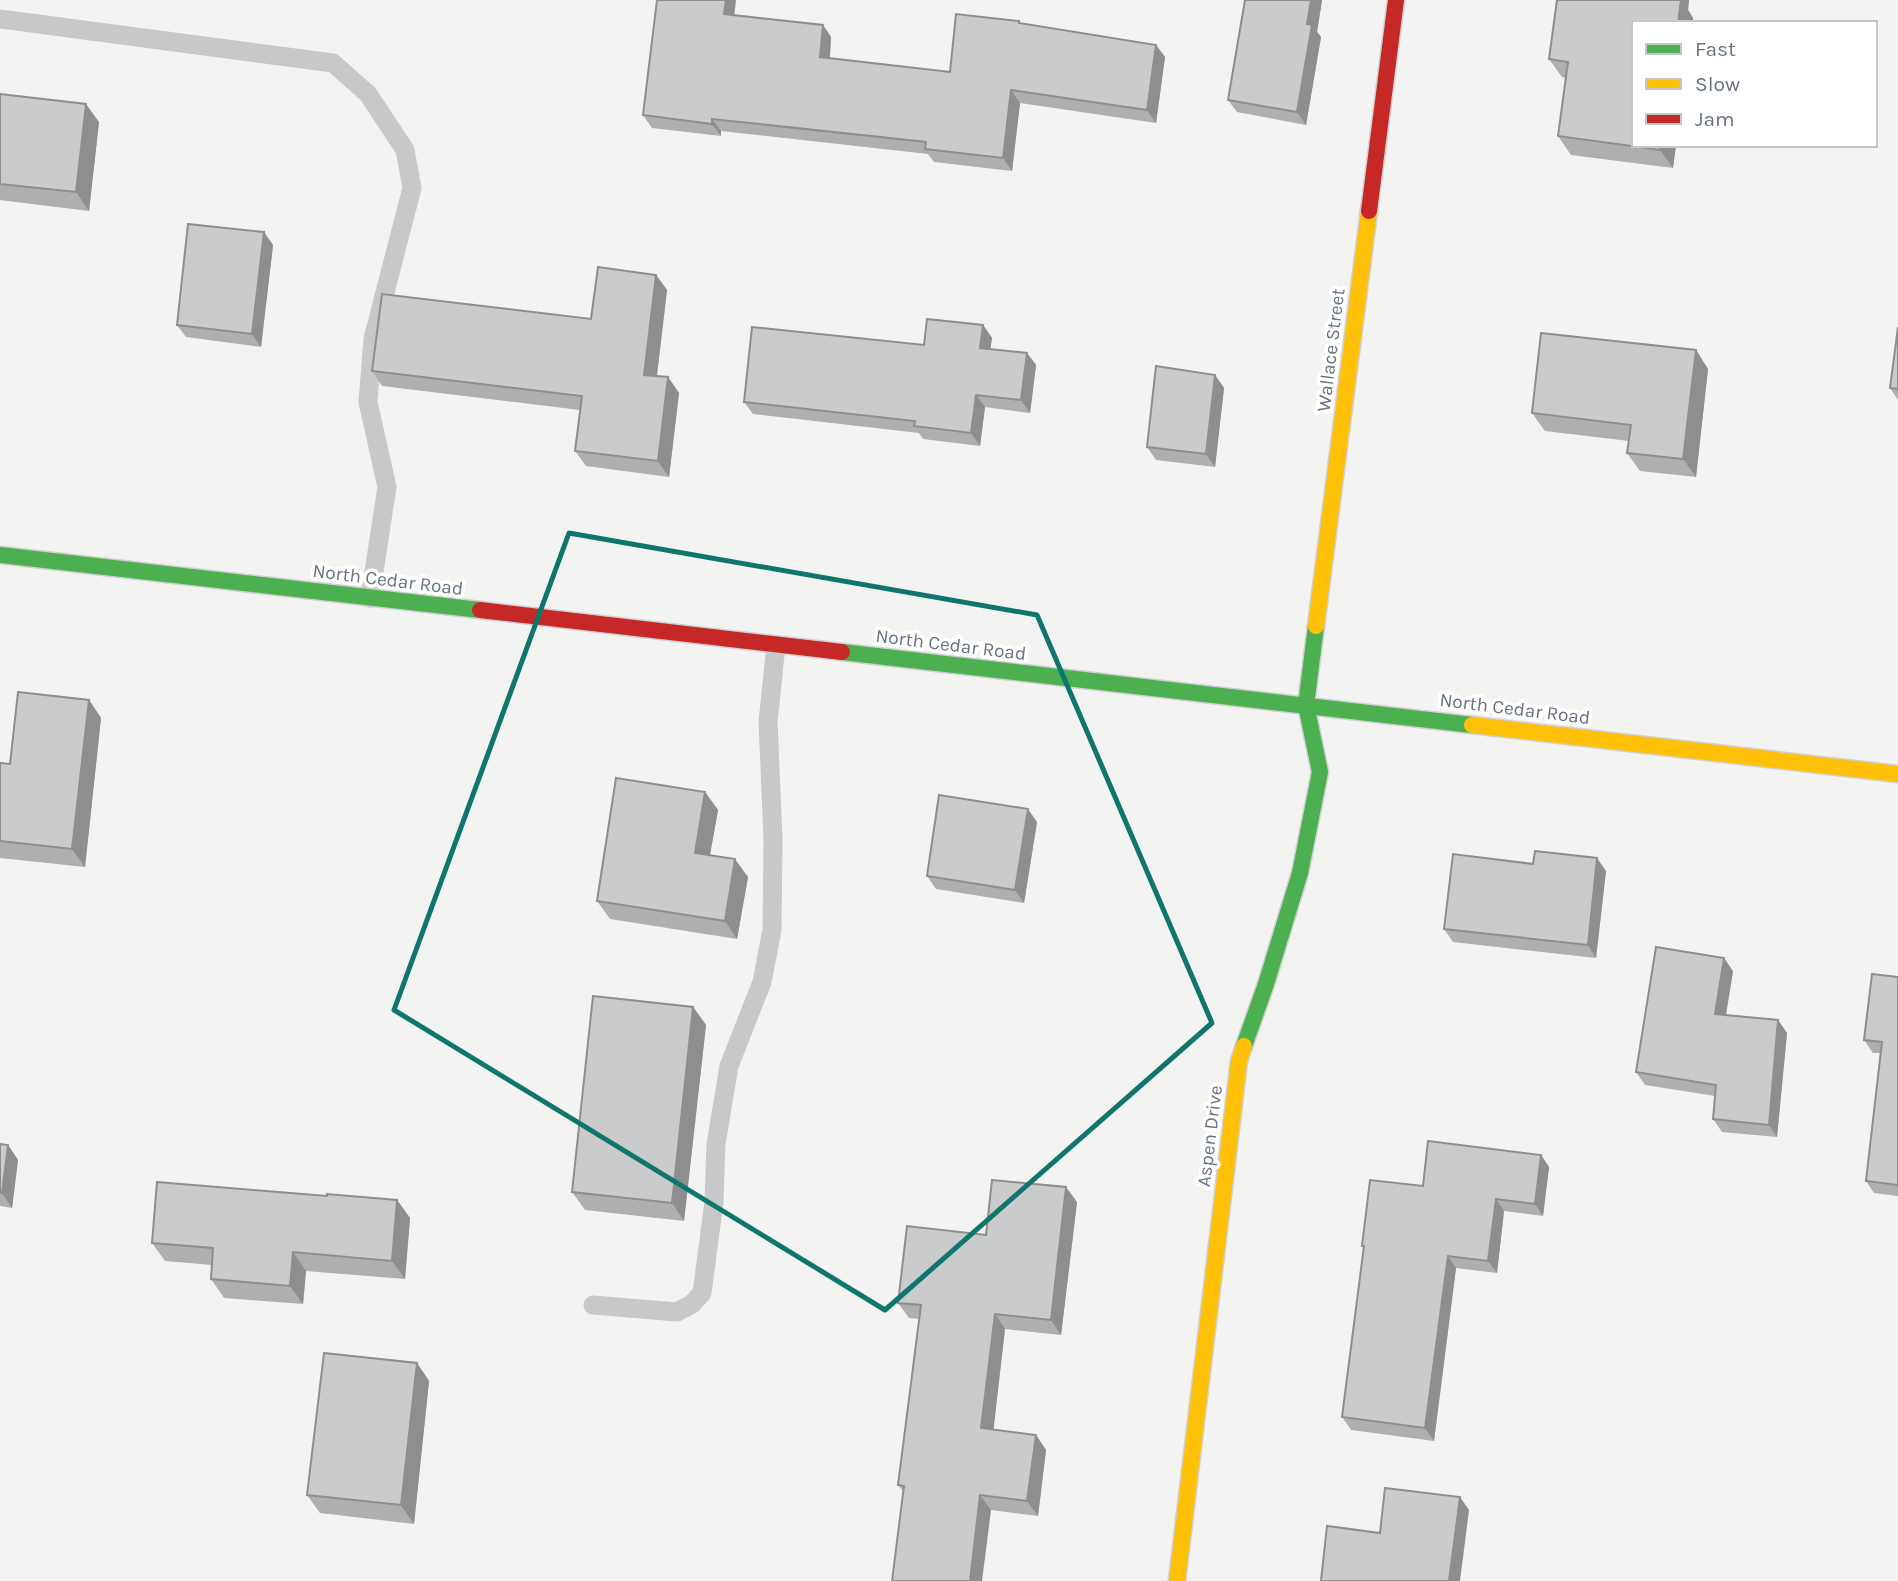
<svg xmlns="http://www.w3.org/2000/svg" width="1898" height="1581" viewBox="0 0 1898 1581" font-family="Karla,sans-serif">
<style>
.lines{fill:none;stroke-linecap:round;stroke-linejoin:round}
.fast-casing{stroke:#d0d0d0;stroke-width:19}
.slow-casing{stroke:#d0d0d0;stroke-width:19}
.jam-casing{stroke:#d0d0d0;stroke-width:19}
.lane{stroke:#c7c8c9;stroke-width:19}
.fast{stroke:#4caf50;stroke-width:16}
.slow{stroke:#ffc107;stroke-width:16}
.jam{stroke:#c62828;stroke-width:16}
.wall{fill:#aeafaf}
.shaded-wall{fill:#8d8e8f}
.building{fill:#cacbcc;stroke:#8d8e8f;stroke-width:2}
.marked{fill:none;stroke:#0f766e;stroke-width:5;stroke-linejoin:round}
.labels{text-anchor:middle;stroke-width:7;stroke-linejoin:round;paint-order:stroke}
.street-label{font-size:19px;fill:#66747e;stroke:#fff}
</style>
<rect width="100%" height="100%" fill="#f3f3f2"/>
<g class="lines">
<defs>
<g id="fast">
<path d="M 0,555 L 480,610"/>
<path d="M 842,652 L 1472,725"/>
<path d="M 1244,1046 L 1266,984 L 1300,873 L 1320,772 L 1306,705 L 1316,626"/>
</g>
<g id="slow">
<path d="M 1316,626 L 1369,211"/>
<path d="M 1472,725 L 1898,774"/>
<path d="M 1177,1581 L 1239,1061 L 1244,1046"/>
</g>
<g id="jam">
<path d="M 1369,211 L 1396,0"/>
<path d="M 480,610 L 842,652"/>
</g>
</defs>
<use href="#fast" class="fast-casing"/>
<use href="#slow" class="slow-casing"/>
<use href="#jam" class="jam-casing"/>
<g class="lane">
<path d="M 0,19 L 333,63 L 368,94 L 405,150 L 412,188 L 373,339 L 368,402 L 387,487 L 370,598"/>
<path d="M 593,1305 L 677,1312 L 692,1304 L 702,1293 L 714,1202 L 716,1144 L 729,1066 L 762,982 L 772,930 L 773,838 L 768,722 L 776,645"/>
</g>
<use href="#fast" class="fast"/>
<use href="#slow" class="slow"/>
<use href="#jam" class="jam"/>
</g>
<g class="wall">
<path d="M 1245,0 L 1322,0 L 1317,32 L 1321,37 L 1306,125 L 1237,112 L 1228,100 Z"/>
<path d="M 1557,0 L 1689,0 L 1688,10 L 1693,18 L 1693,23 L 1634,23 L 1634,145 L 1676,145 L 1673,168 L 1571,155 L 1558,136 L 1566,78 L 1562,77 L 1549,59 Z"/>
<path d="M 735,15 L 823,25 L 831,37 L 830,58 L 950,72 L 1021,24 L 1156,45 L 1165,57 L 1156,123 L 1020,103 L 1012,171 L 934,162 L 928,154 L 721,131 L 721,136 L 652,128 L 643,115 Z"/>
<path d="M 0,94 L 99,122 L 89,211 L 0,200 Z"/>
<path d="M 273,245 L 261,347 L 186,337 L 177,325 Z"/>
<path d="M 656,275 L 667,290 L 657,376 L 668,377 L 679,393 L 669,477 L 586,466 L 575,451 L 580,410 L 382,386 L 372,371 L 591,319 Z"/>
<path d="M 983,325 L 992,338 L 990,349 L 1027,353 L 1036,365 L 1030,413 L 985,407 L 980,446 L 923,439 L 919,433 L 753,414 L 744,402 Z"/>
<path d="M 1898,327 L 1898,400 L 1890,388 Z"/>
<path d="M 1696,350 L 1708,369 L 1696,477 L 1640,471 L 1627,453 L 1629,441 L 1545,431 L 1532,413 Z"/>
<path d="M 1215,375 L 1224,388 L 1215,467 L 1156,460 L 1147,447 Z"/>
<path d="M 89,700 L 101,718 L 85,867 L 0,858 L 0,763 L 10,764 Z"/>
<path d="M 705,792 L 718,810 L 710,855 L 748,877 L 737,939 L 610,919 L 597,901 Z"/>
<path d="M 1037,822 L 1024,903 L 936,889 L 927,876 Z"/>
<path d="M 1533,864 L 1606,871 L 1596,958 L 1453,942 L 1444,929 Z"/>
<path d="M 1733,971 L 1726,1015 L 1778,1020 L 1787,1033 L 1777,1137 L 1722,1132 L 1713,1119 L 1715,1096 L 1645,1085 L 1636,1072 Z"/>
<path d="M 1898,977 L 1898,1196 L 1874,1193 L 1866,1181 L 1880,1053 L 1873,1053 L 1864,1040 Z"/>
<path d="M 693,1007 L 706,1025 L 684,1221 L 585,1210 L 572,1192 Z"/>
<path d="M 0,1144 L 8,1145 L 18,1160 L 12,1208 L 0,1206 Z"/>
<path d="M 1541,1155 L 1549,1167 L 1543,1216 L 1504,1211 L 1497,1273 L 1456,1268 L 1434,1441 L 1351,1430 L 1342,1417 L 1364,1248 L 1362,1246 L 1423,1186 Z"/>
<path d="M 327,1196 L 397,1200 L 410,1218 L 405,1279 L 306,1271 L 303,1304 L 224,1298 L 211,1279 L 212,1265 L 165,1261 L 152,1243 Z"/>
<path d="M 1077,1202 L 1061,1335 L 1005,1329 L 993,1429 L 1036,1435 L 1046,1450 L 1038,1516 L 991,1510 L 903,1491 L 898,1485 L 919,1319 L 909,1318 L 898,1303 L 986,1235 Z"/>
<path d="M 417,1363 L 429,1381 L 414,1524 L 320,1513 L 307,1495 Z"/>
</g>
<g class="shaded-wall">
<path d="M 726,0 L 736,0 L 733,27 L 724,14 Z"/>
<path d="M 1311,0 L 1322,0 L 1317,32 L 1321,37 L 1306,125 L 1297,112 Z"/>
<path d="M 1675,0 L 1689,0 L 1688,10 L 1693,18 L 1693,23 L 1678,23 Z"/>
<path d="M 823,25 L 831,37 L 829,69 L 820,57 Z"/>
<path d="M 1156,45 L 1165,57 L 1156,123 L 1147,110 Z"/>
<path d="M 1011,90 L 1020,103 L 1012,171 L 1003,158 Z"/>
<path d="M 86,104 L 99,122 L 89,211 L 76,192 Z"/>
<path d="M 712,119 L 721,131 L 721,136 L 712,124 Z"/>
<path d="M 1661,145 L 1676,145 L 1673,168 L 1660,150 Z"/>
<path d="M 264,232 L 273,245 L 261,347 L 252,334 Z"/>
<path d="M 656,275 L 667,290 L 655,390 L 644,375 Z"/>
<path d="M 983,325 L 992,338 L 989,360 L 980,348 Z"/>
<path d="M 1696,350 L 1708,369 L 1696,477 L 1683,459 Z"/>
<path d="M 1027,353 L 1036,365 L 1030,413 L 1021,400 Z"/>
<path d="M 1215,375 L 1224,388 L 1215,467 L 1206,454 Z"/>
<path d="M 668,377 L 679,393 L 669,477 L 658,461 Z"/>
<path d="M 976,395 L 985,407 L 980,446 L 971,433 Z"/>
<path d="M 89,700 L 101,718 L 85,867 L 72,849 Z"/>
<path d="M 705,792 L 718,810 L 707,871 L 695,853 Z"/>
<path d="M 1028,809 L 1037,822 L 1024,903 L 1015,890 Z"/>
<path d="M 1597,858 L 1606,871 L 1596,958 L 1588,945 Z"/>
<path d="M 735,859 L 748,877 L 737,939 L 725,921 Z"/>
<path d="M 1724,958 L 1733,971 L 1724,1026 L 1715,1014 Z"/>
<path d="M 693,1007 L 706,1025 L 684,1221 L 672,1203 Z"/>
<path d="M 1778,1020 L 1787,1033 L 1777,1137 L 1769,1125 Z"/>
<path d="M 8,1145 L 18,1160 L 12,1208 L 2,1193 Z"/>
<path d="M 1541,1155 L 1549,1167 L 1543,1216 L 1535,1204 Z"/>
<path d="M 1066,1187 L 1077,1202 L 1061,1335 L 1051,1320 Z"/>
<path d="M 1496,1199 L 1504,1211 L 1497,1273 L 1488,1261 Z"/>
<path d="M 397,1200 L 410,1218 L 405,1279 L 392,1261 Z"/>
<path d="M 293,1252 L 306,1271 L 303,1304 L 290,1286 Z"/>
<path d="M 1448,1256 L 1456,1268 L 1434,1441 L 1425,1428 Z"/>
<path d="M 995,1314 L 1005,1329 L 992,1443 L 981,1428 Z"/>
<path d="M 417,1363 L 429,1381 L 414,1524 L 401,1505 Z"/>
<path d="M 1036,1435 L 1046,1450 L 1038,1516 L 1027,1501 Z"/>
<path d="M 980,1495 L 991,1510 L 982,1581 L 970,1581 Z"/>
<path d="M 1460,1497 L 1469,1510 L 1460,1581 L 1449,1581 Z"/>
</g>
<g class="building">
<path d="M 657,0 L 726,0 L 724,14 L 823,25 L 820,57 L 950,72 L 956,14 L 1019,21 L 1019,23 L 1156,45 L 1147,110 L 1011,90 L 1003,158 L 925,149 L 926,142 L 712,119 L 712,124 L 643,115 Z"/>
<path d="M 1245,0 L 1311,0 L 1307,24 L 1312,25 L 1297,112 L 1228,100 Z"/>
<path d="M 1557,0 L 1681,0 L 1678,23 L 1634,23 L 1634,145 L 1661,145 L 1660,150 L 1558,136 L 1568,62 L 1549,59 Z"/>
<path d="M 0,94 L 86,104 L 76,192 L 0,184 Z"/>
<path d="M 188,224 L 264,232 L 252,334 L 177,325 Z"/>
<path d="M 598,267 L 656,275 L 644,375 L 668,377 L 658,461 L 575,451 L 582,396 L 372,371 L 382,294 L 591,319 Z"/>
<path d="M 927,319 L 983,325 L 980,348 L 1027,353 L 1021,400 L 976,395 L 971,433 L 914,426 L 915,421 L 744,402 L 752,327 L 924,345 Z"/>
<path d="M 1898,327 L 1898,389 L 1890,388 Z"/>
<path d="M 1541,333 L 1696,350 L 1683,459 L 1627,453 L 1631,425 L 1532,413 Z"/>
<path d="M 1156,366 L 1215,375 L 1206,454 L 1147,447 Z"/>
<path d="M 18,692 L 89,700 L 72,849 L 0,841 L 0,763 L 10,764 Z"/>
<path d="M 616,778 L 705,792 L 695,853 L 735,859 L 725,921 L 597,901 Z"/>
<path d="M 939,795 L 1028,809 L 1015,890 L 927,876 Z"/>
<path d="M 1535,851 L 1597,858 L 1588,945 L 1444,929 L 1453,854 L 1533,864 Z"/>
<path d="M 1656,947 L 1724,958 L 1715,1014 L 1778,1020 L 1769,1125 L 1713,1119 L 1716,1085 L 1636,1072 Z"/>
<path d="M 1872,974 L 1898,977 L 1898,1185 L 1866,1181 L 1882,1042 L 1864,1040 Z"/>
<path d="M 593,996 L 693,1007 L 672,1203 L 572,1192 Z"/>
<path d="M 1428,1141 L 1541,1155 L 1535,1204 L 1496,1199 L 1488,1261 L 1448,1256 L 1425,1428 L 1342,1417 L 1364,1246 L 1362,1246 L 1370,1180 L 1423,1186 Z"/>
<path d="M 0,1144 L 8,1145 L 2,1193 L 0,1192 Z"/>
<path d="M 992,1180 L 1066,1187 L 1051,1320 L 995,1314 L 981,1428 L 1036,1435 L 1027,1501 L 980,1495 L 970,1581 L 892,1581 L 904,1486 L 898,1485 L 921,1305 L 898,1303 L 907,1226 L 986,1235 Z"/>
<path d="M 157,1182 L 327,1196 L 327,1194 L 397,1200 L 392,1261 L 293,1252 L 290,1286 L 211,1279 L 213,1248 L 152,1243 Z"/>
<path d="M 324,1353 L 417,1363 L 401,1505 L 307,1495 Z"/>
<path d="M 1385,1488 L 1460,1497 L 1449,1581 L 1321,1581 L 1327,1526 L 1380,1533 Z"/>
</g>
<path class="marked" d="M 569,533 L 1037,615 L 1212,1023 L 885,1310 L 394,1010 Z"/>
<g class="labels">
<g class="street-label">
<text transform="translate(1330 350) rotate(-83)" y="7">Wallace Street</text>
<text transform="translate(388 579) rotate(7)" y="7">North Cedar Road</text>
<text transform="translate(951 644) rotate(7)" y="7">North Cedar Road</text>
<text transform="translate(1515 708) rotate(7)" y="7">North Cedar Road</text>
<text transform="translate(1209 1136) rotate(-83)" y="7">Aspen Drive</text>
</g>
</g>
<rect x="1632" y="21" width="245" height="126" fill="#ffffff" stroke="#c2c7cb" stroke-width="2"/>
<rect x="1646" y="44" width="35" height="10" fill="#4caf50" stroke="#c2c7cb" stroke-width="2"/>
<text x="1695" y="56" font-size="21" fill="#66747e">Fast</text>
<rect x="1646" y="79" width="35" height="10" fill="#ffc107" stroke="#c2c7cb" stroke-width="2"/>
<text x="1695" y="91" font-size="21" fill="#66747e">Slow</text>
<rect x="1646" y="114" width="35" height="10" fill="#c62828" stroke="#c2c7cb" stroke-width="2"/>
<text x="1695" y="126" font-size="21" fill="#66747e">Jam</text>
</svg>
